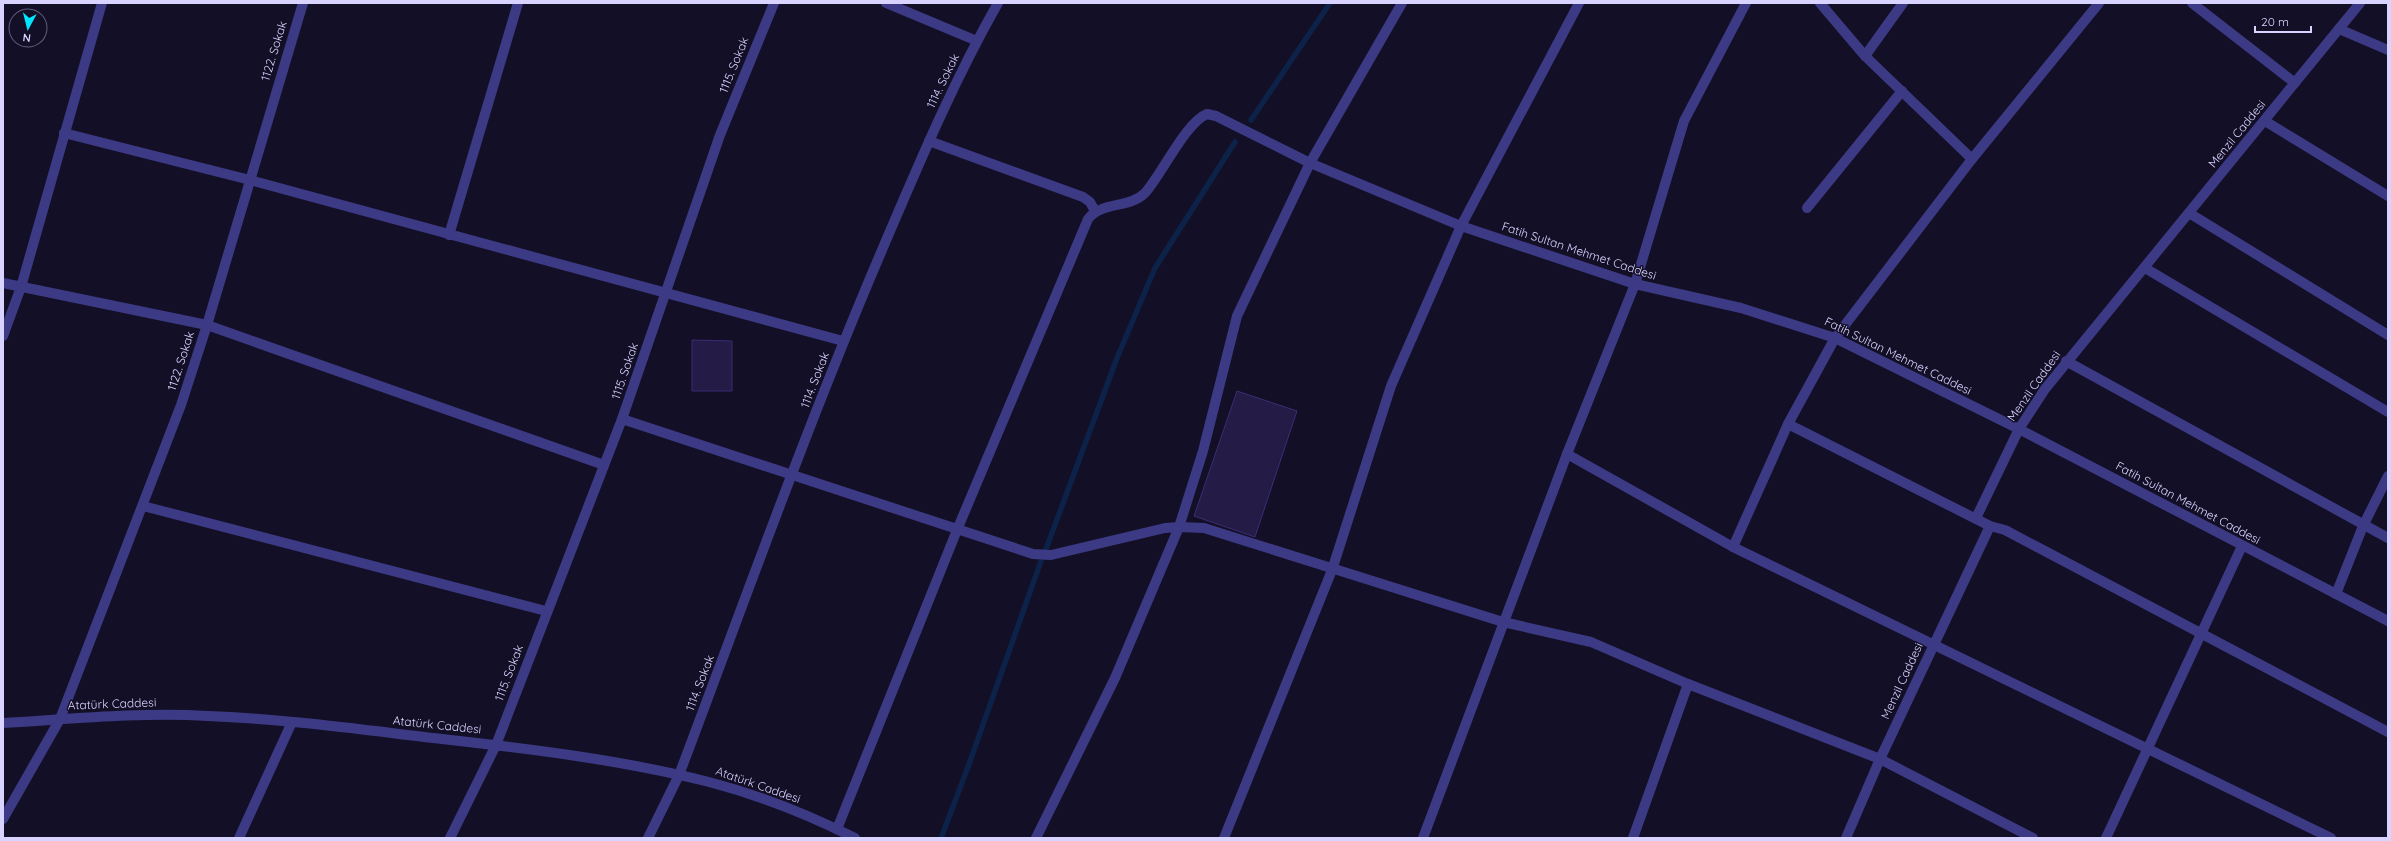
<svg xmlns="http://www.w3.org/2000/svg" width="2391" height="841" viewBox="0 0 2391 841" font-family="Quicksand,sans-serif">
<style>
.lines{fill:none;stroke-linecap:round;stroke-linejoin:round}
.stream{stroke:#0c2248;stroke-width:5.5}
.building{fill:#241b47;stroke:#3b2d73}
.minor{stroke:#3d3a85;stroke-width:10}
.labels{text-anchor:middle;stroke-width:3;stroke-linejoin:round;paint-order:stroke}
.street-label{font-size:12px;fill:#d9d4ff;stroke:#130f26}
</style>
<rect width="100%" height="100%" fill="#130f26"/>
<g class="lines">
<g class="stream">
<path d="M 1251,120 L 1330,3"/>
<path d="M 1046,549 L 1117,358 L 1155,268 L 1235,142"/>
<path d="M 941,838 L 968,767 L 1041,561"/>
</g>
</g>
<g class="building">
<path d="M 692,340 L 732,341 L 732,391 L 692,391 Z"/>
<path d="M 1237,391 L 1297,411 L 1255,537 L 1194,516 Z"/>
</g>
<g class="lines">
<g class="minor">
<path d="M 886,3 L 977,41"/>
<path d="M 1820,3 L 1865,56 L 1972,159"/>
<path d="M 2192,3 L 2295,83"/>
<path d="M 2339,29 L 2388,50"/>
<path d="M 1865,56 L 1903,3"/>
<path d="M 2265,121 L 2388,196"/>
<path d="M 64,133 L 250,180 L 843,341"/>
<path d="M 929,141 L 1083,197 L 1090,202 L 1095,211"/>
<path d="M 1807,208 L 1902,91"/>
<path d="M 2189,213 L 2388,335"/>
<path d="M 449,235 L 518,3"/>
<path d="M 2145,268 L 2388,412"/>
<path d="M 3,283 L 207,325 L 604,465"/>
<path d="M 3,336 L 21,287 L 102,3"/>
<path d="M 2066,361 L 2388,538"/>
<path d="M 622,419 L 1033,554 L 1051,555 L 1165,528 L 1179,527 L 1204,528 L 1503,622 L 1591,642 L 1688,684"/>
<path d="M 1788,424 L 1990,526 L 2005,530 L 2388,732"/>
<path d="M 1567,454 L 1733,547 L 2331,838"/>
<path d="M 143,506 L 546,611"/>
<path d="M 1976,518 L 2019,429 L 2045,389 L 2360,3"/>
<path d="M 1733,547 L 1788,424 L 1835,338 L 1972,159 L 2099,3"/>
<path d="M 2336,594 L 2363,526 L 2388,476"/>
<path d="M 3,723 C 71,719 140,712 208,716 C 286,719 364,730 442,739 C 531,749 622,760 709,782 C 759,795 809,815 855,838"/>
<path d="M 3,819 L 60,719 L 181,405 L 207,325 L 303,3"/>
<path d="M 837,829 L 957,530 L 1088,219 C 1102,201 1129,209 1145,193 C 1162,174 1186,122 1207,114 L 1216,116 L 1310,163 L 1461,226 L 1635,284 L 1741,308 L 1835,338 L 2019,429 L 2388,621"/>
<path d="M 239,838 L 292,722"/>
<path d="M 450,838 L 496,745 L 622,419 L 720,135 L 774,3"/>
<path d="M 648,838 L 679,775 C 745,600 808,423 882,250 C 918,166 953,82 998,3"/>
<path d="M 1036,838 L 1115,678 L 1179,527 L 1203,451 L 1237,316 L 1310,163 L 1402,3"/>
<path d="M 1224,838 L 1332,570 L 1391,386 L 1461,226 L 1579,3"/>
<path d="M 1423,838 L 1567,454 L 1635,284 L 1684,121 L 1746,3"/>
<path d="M 1633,838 L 1688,684 L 1880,759 L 2033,838"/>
<path d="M 1846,838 L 1880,759 L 1990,526"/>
<path d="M 2106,838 L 2242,546"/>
</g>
</g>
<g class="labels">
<g class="street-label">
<text transform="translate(274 51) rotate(-73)" y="4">1122. Sokak</text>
<text transform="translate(734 65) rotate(-68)" y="4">1115. Sokak</text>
<text transform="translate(943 81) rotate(-64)" y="4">1114. Sokak</text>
<text transform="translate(2237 134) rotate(-51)" y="4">Menzil Caddesi</text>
<text transform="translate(1579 251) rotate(18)" y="4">Fatih Sultan Mehmet Caddesi</text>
<text transform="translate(1898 356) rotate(26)" y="4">Fatih Sultan Mehmet Caddesi</text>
<text transform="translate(181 361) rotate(-72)" y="4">1122. Sokak</text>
<text transform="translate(625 371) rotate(-71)" y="4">1115. Sokak</text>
<text transform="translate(815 380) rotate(-69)" y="4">1114. Sokak</text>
<text transform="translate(2034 386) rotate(-55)" y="4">Menzil Caddesi</text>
<text transform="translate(2188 503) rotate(28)" y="4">Fatih Sultan Mehmet Caddesi</text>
<text transform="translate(509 673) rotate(-69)" y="4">1115. Sokak</text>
<text transform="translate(1902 681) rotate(-65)" y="4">Menzil Caddesi</text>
<text transform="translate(700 683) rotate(-69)" y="4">1114. Sokak</text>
<text transform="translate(112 704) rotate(-2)" y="4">Atatürk Caddesi</text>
<text transform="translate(437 725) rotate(6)" y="4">Atatürk Caddesi</text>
<text transform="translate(758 785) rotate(19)" y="4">Atatürk Caddesi</text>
</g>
</g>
<rect width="2391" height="841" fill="none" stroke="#d9d4ff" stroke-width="8"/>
<g transform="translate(28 28) rotate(187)"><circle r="19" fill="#130f26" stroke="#625e7d"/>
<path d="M0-3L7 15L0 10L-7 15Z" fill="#00e5ff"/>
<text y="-6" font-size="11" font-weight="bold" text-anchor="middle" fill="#d9d4ff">N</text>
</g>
<path d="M2255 26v6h56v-6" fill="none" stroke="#d9d4ff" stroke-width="2"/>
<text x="2261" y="26" font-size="12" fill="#d9d4ff" stroke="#130f26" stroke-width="3" paint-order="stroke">20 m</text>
</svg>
